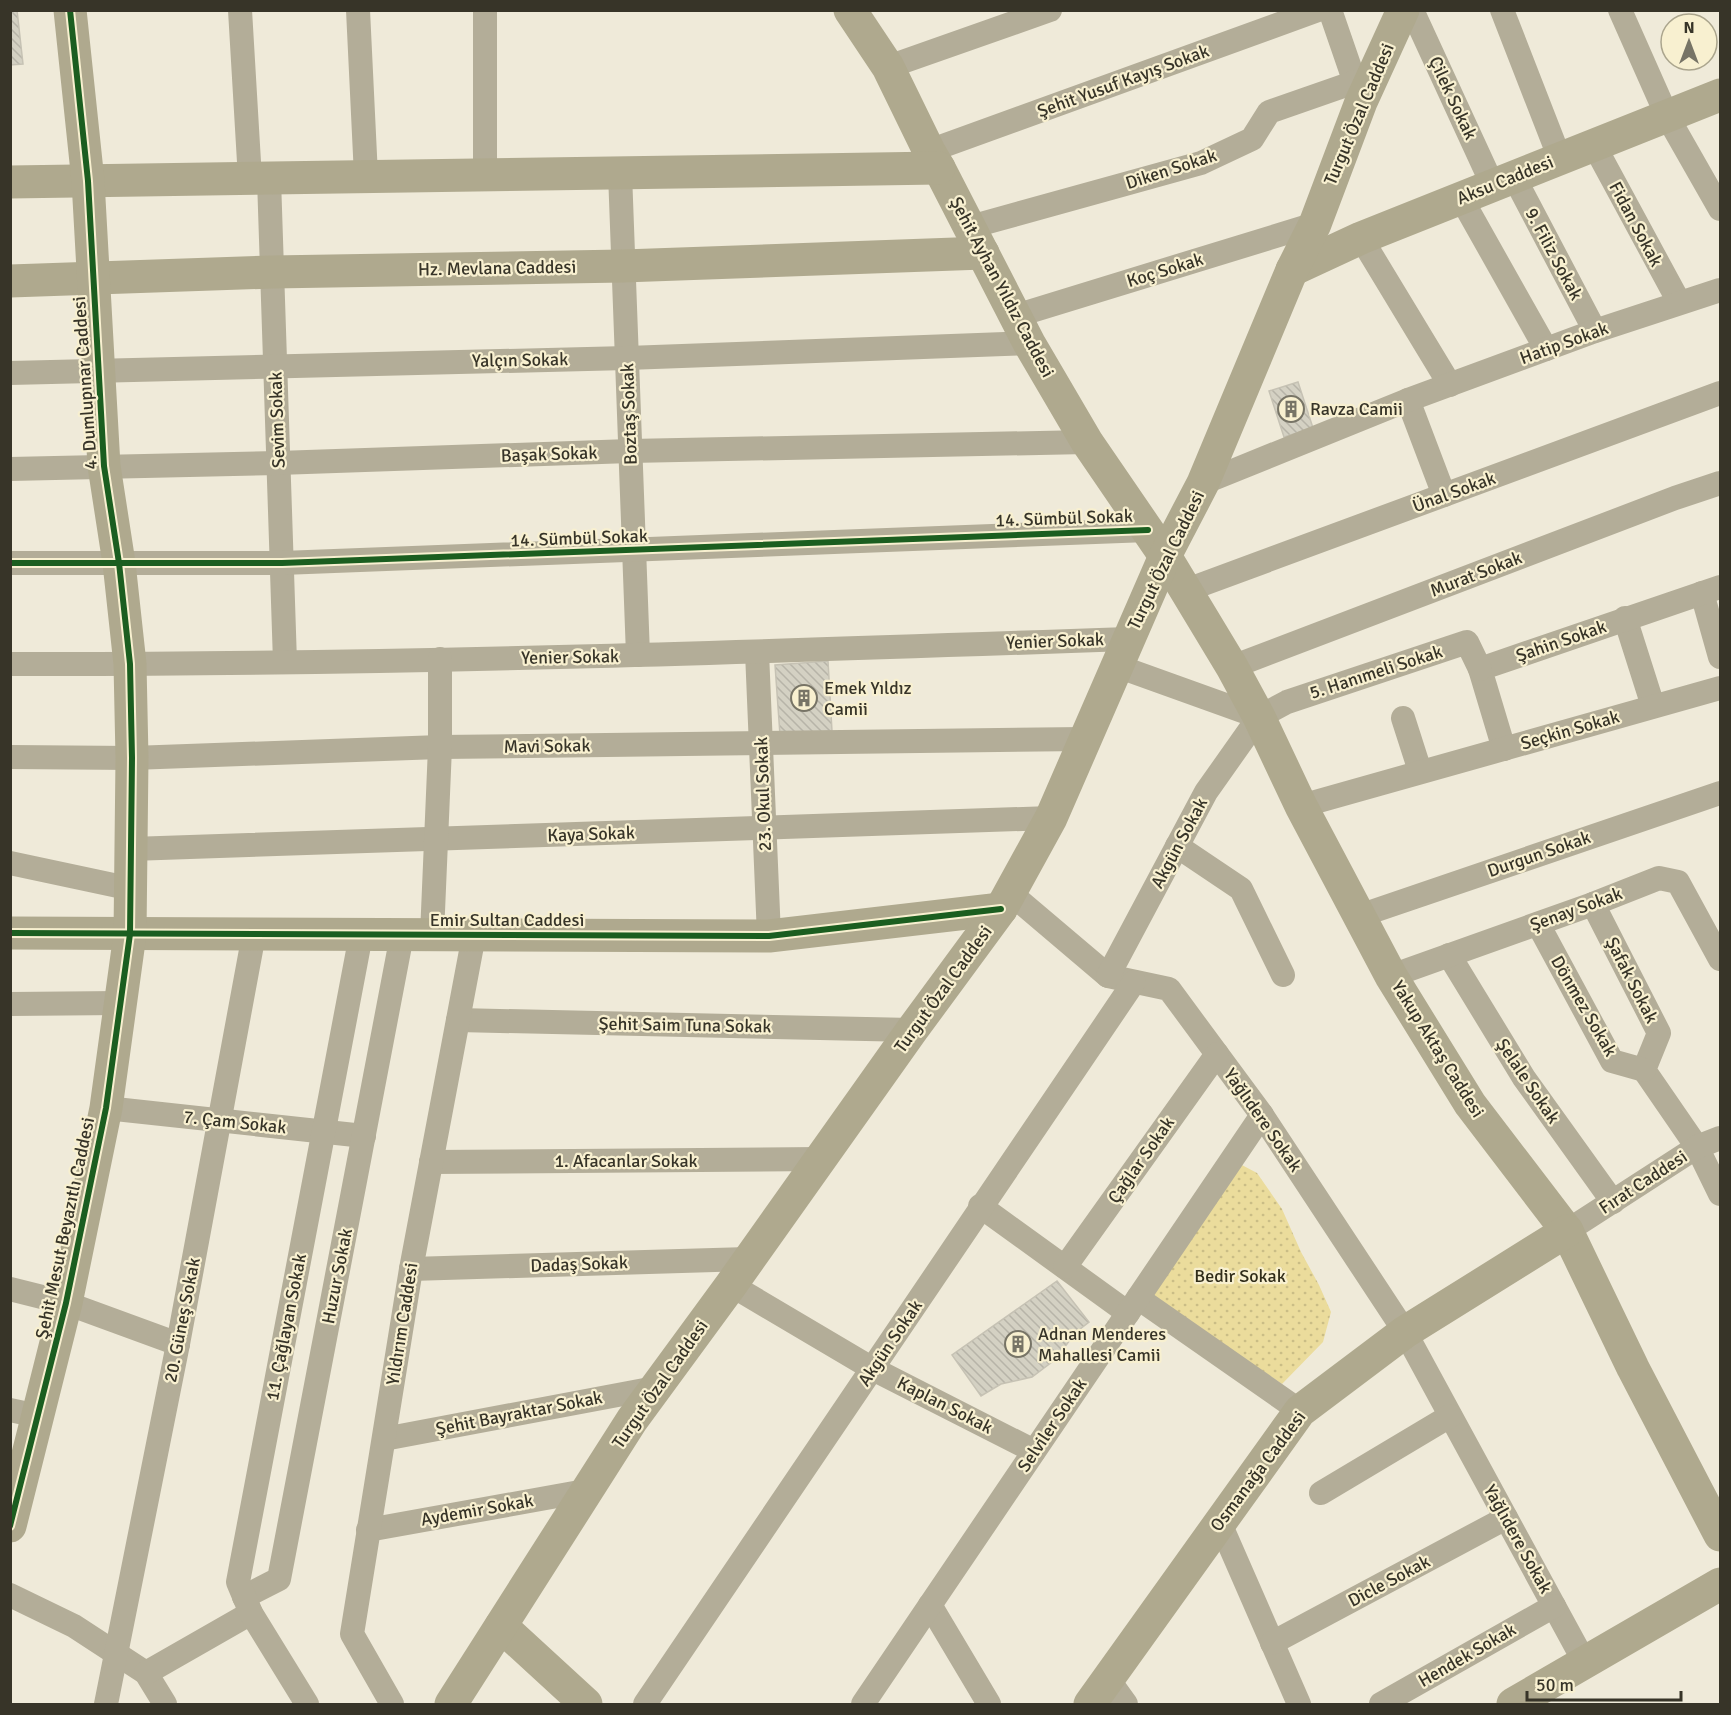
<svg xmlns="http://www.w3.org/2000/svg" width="1731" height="1715" viewBox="0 0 1731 1715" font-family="Signika,sans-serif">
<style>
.park{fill:url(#park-dots)}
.building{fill:url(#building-back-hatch);stroke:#c6c2b4;stroke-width:1.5}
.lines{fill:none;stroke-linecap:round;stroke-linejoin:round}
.street{stroke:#b3ad98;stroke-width:24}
.secondary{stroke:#afa98e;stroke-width:33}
.cycleway-casing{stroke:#f8f0d0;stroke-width:10}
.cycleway{stroke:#1b5e20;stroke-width:6}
.labels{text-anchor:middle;stroke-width:4.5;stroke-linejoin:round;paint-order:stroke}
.street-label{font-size:18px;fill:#373428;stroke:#f8f0d0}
.poi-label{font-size:18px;fill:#373428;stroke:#f8f0d0;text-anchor:start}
.park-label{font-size:18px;fill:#302c19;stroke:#f8f0d0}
</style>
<defs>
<pattern id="park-dots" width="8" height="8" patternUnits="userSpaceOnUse" patternTransform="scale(1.5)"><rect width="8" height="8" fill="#ebdc9c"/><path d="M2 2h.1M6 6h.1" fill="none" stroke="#cabd86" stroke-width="1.8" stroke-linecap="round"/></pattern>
<pattern id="building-back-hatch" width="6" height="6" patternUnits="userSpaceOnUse" patternTransform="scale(1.5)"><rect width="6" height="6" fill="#d4d1c3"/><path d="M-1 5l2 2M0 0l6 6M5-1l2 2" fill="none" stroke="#b7b4a8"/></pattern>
</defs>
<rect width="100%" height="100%" fill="#efead9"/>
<path class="park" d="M 1240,1164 L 1257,1173 L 1282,1209 L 1301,1252 L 1319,1285 L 1331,1312 L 1323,1342 L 1282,1384 L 1148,1294 Z"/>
<g class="building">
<path d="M 10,10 L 17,10 L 23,64 L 10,65 Z"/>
<path d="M 1298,382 L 1313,428 L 1284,437 L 1269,391 Z"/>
<path d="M 828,661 L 832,731 L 780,735 L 775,665 Z"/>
<path d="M 1057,1281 L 1089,1322 L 1075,1333 L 1056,1359 L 1032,1377 L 1001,1384 L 981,1396 L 952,1355 Z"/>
</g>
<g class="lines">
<g class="street">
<path d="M 240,10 L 250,179"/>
<path d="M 358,10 L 366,176"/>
<path d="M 1330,10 L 1360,97"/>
<path d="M 1412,10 L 1493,186"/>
<path d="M 1502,10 L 1560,159"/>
<path d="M 1620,10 L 1667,116 L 1720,209"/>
<path d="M 888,67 L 1050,10"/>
<path d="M 1594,145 L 1679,302"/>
<path d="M 929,151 L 1318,10"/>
<path d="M 620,173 L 638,655"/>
<path d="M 485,175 L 485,10"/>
<path d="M 1514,177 L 1595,331"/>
<path d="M 269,179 L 285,662"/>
<path d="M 1461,198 L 1546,349"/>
<path d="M 970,227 L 1201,163 L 1252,139 L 1269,112 L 1355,82"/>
<path d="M 1361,238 L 1450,385"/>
<path d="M 1015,316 L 1315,224"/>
<path d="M 10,373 L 627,358 L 1029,343"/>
<path d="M 1408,400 L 1444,495"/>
<path d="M 10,469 L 278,463 L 630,451 L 1087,442"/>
<path d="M 1203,483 L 1408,400 L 1595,331 L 1720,290"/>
<path d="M 10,563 L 282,563 L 1148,530"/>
<path d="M 1187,590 L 1720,393"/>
<path d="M 1702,593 L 1720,657"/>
<path d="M 1625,618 L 1653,706"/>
<path d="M 757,652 L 769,936"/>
<path d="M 10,664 C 383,665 756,652 1128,639"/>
<path d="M 1117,666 L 1259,717"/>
<path d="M 1232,667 L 1675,498 L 1720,483"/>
<path d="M 1403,718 L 1420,771"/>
<path d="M 1504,749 L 1480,669 L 1720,587"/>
<path d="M 10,757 L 132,758 L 440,747 L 1084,739"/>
<path d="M 1301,806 L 1720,688"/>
<path d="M 1177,846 L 1241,889 L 1283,975"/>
<path d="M 131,849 L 1051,818"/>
<path d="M 10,863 L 132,889"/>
<path d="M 1010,893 L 1108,976 L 1169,989 L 1262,1115 L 1405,1332 L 1585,1663"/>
<path d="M 1593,904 L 1659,1033 L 1644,1070 L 1697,1147 L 1720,1194"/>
<path d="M 1359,916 L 1720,793"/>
<path d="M 1538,924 L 1612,1061 L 1644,1070"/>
<path d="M 432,935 L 440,747 L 440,659"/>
<path d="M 1449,955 L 1524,1078 L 1613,1202"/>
<path d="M 1108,976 L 1206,792 L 1259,717 L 1287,702 L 1467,642 L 1480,669"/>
<path d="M 1391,976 L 1593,904 L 1659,878 L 1678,882 L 1720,959"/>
<path d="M 10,1004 L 120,1003"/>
<path d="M 458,1020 L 912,1030"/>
<path d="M 106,1108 L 364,1136"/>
<path d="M 431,1162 L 820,1159"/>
<path d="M 980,1206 L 1128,1313"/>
<path d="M 1567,1231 L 1697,1147 L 1720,1138"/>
<path d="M 1065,1267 L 1217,1054"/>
<path d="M 411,1269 L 748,1259"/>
<path d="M 731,1285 L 873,1369 L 1034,1451"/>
<path d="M 10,1289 L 66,1303 L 178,1344"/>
<path d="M 1138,1298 L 1300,1411"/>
<path d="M 10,1410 L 38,1416"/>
<path d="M 384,1439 L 655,1388"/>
<path d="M 1321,1493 L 1450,1416"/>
<path d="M 1219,1521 L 1299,1704"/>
<path d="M 368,1530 L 585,1491"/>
<path d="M 10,1595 L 74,1626 L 146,1673 L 165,1704"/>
<path d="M 244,1597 L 279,1579 L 402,935"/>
<path d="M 930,1605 L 989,1704"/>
<path d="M 1272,1643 L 1506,1518"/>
<path d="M 146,1673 L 251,1613"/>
<path d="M 1108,1679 L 1126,1704"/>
<path d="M 106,1704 L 178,1344 L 254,934"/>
<path d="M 307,1704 L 251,1613 L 238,1582 L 361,935"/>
<path d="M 392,1704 L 352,1634 L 411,1269 L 474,935"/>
<path d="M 645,1704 L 1134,982"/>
<path d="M 863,1704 L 1262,1115"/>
<path d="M 1381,1704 L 1554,1606"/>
</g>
<g class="secondary">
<path d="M 850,10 L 888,67 L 929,151 L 939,168 L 1029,343 L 1087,442 L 1165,556 L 1232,667 L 1259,717 L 1301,806 L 1391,976 L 1470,1104 L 1567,1231 L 1633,1368 L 1720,1535"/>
<path d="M 10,182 L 939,168"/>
<path d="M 1292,270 L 1361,238 L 1720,95"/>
<path d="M 10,281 L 272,272 L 623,266 L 983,253"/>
<path d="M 10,933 L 769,936 L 1001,909"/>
<path d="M 10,1526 L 66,1303 L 106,1108 L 130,934 L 132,758 L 130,664 L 119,563 L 104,466 L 88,181 L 70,10"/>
<path d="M 501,1626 L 586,1704"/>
<path d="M 451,1704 L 632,1420 L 731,1285 L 912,1030 L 1001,909 L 1051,818 L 1165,556 L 1203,483 L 1292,270 L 1315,224 L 1361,102 L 1403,10"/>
<path d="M 1090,1704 L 1300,1411 L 1405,1332 L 1567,1231"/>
<path d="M 1513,1704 L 1720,1584"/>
</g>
<defs>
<g id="cycleway">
<path d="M 10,563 L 282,563 L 1148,530"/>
<path d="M 10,933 L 769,936 L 1001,909"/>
<path d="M 10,1526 L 66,1303 L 106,1108 L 130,934 L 132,758 L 130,664 L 119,563 L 104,466 L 88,181 L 70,10"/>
</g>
</defs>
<use href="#cycleway" class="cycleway-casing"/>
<use href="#cycleway" class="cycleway"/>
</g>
<defs>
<symbol id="building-ring" viewBox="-11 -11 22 22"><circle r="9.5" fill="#f8f0d0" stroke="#777466" stroke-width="1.5"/><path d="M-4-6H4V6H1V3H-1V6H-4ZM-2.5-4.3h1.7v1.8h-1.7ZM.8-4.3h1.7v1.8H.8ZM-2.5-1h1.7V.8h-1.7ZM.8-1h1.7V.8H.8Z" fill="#777466"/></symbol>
</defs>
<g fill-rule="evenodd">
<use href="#building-ring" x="1276" y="394" width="30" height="30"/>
<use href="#building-ring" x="789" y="683" width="30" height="30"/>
<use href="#building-ring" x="1003" y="1329" width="30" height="30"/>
</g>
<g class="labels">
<g class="street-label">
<text transform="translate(1123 81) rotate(-20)" y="6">Şehit Yusuf Kayış Sokak</text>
<text transform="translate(1453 98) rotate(65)" y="6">Çilek Sokak</text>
<text transform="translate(1359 114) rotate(-67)" y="6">Turgut Özal Caddesi</text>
<text transform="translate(1171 169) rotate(-18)" y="6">Diken Sokak</text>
<text transform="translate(1505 180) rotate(-22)" y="6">Aksu Caddesi</text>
<text transform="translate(1636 224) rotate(62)" y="6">Fidan Sokak</text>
<text transform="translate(1554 254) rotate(62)" y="6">9. Filiz Sokak</text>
<text transform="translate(497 268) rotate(-1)" y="6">Hz. Mevlana Caddesi</text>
<text transform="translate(1165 270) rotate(-17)" y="6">Koç Sokak</text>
<text transform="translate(1002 287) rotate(62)" y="6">Şehit Ayhan Yıldız Caddesi</text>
<text transform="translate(1564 343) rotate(-20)" y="6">Hatip Sokak</text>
<text transform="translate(520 360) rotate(-1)" y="6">Yalçın Sokak</text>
<text transform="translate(85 383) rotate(-94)" y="6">4. Dumlupınar Caddesi</text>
<text transform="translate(629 414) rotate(-92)" y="6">Boztaş Sokak</text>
<text transform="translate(277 420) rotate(-92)" y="6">Sevim Sokak</text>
<text transform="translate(549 454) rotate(-2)" y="6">Başak Sokak</text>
<text transform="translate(1454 492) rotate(-20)" y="6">Ünal Sokak</text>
<text transform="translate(1064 518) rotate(-2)" y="6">14. Sümbül Sokak</text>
<text transform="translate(579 538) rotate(-2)" y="6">14. Sümbül Sokak</text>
<text transform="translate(1166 560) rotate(-64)" y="6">Turgut Özal Caddesi</text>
<text transform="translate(1476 574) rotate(-21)" y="6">Murat Sokak</text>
<text transform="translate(1055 641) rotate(-2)" y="6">Yenier Sokak</text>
<text transform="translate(1561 641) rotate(-19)" y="6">Şahin Sokak</text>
<text transform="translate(570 657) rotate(-1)" y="6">Yenier Sokak</text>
<text transform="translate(1376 672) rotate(-18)" y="6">5. Hanımeli Sokak</text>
<text transform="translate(1570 730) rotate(-16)" y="6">Seçkin Sokak</text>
<text transform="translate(547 746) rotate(-1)" y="6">Mavi Sokak</text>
<text transform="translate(763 794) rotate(-92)" y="6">23. Okul Sokak</text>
<text transform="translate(591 834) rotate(-2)" y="6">Kaya Sokak</text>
<text transform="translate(1179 843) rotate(-62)" y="6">Akgün Sokak</text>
<text transform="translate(1539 854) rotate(-19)" y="6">Durgun Sokak</text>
<text transform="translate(1576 909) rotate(-20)" y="6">Şenay Sokak</text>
<text x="507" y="926">Emir Sultan Caddesi</text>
<text transform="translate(1632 980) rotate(63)" y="6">Şafak Sokak</text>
<text transform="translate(943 989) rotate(-54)" y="6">Turgut Özal Caddesi</text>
<text transform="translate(1584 1006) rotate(60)" y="6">Dönmez Sokak</text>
<text transform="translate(685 1025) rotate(1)" y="6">Şehit Saim Tuna Sokak</text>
<text transform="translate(1438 1049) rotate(58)" y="6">Yakup Aktaş Caddesi</text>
<text transform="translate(1528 1081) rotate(56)" y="6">Şelale Sokak</text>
<text transform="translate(1263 1120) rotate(55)" y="6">Yağlıdere Sokak</text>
<text transform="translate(235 1122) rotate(6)" y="6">7. Çam Sokak</text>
<text transform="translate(1141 1160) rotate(-55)" y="6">Çağlar Sokak</text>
<text x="626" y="1167">1. Afacanlar Sokak</text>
<text transform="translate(1643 1182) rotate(-33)" y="6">Fırat Caddesi</text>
<text transform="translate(65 1228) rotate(-78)" y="6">Şehit Mesut Beyazıtlı Caddesi</text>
<text transform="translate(579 1264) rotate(-2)" y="6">Dadaş Sokak</text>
<text transform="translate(337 1276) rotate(-79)" y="6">Huzur Sokak</text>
<text transform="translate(182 1320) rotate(-79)" y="6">20. Güneş Sokak</text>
<text transform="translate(402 1324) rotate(-81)" y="6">Yıldırım Caddesi</text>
<text transform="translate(286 1327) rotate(-79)" y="6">11. Çağlayan Sokak</text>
<text transform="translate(890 1343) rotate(-56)" y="6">Akgün Sokak</text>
<text transform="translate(660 1384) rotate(-55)" y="6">Turgut Özal Caddesi</text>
<text transform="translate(945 1405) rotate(27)" y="6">Kaplan Sokak</text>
<text transform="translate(519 1413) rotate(-11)" y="6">Şehit Bayraktar Sokak</text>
<text transform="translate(1052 1425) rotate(-56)" y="6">Selviler Sokak</text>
<text transform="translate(1258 1471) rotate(-53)" y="6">Osmanağa Caddesi</text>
<text transform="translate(477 1510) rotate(-10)" y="6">Aydemir Sokak</text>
<text transform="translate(1518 1539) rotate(61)" y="6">Yağlıdere Sokak</text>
<text transform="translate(1389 1581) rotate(-28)" y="6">Dicle Sokak</text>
<text transform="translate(1467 1655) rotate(-30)" y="6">Hendek Sokak</text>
</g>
<g class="poi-label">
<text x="1310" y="415">Ravza Camii</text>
<text x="824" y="694">Emek Yıldız<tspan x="824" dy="21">Camii</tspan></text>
<text x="1038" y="1340">Adnan Menderes<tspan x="1038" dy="21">Mahallesi Camii</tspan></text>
</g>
<g class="park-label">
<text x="1240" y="1282">Bedir Sokak</text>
</g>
</g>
<rect width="1731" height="1715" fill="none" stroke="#373428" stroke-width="24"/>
<g transform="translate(1689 42)"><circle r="28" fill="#f8f0d0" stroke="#aba58d" stroke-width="1.5"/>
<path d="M0-4.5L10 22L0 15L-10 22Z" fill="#777466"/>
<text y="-9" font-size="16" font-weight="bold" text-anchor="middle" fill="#373428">N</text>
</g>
<path d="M1527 1691v9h154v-9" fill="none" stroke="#373428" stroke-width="3"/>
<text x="1536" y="1691" font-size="18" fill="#373428" stroke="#f8f0d0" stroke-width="4.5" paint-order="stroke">50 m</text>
</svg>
